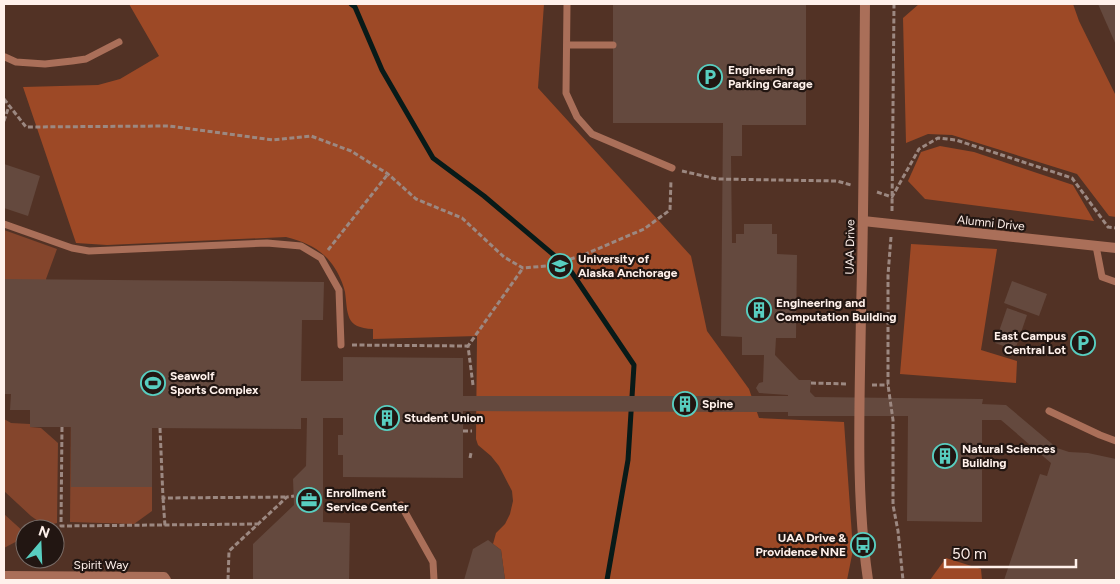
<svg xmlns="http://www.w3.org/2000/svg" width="1120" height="584" viewBox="0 0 1120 584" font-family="Figtree,sans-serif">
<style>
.built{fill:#523225;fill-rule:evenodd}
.green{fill:#84452c}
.forest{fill:#9d4926}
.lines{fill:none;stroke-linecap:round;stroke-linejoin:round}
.stream{stroke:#081a18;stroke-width:5}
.building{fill:#64493e}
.path{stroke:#9c8881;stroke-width:3;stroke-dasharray:5 2.5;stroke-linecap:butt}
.lane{stroke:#aa6f59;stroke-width:7}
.street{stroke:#aa6f59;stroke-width:10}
.labels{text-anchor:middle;stroke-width:4.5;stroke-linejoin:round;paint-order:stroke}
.poi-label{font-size:12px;font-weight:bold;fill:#fff1eb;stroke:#221612;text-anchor:start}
.street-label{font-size:12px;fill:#fff1eb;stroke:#221612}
</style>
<rect width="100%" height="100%" fill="#442a21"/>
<path class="built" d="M 4,4 L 1116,4 L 1116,580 L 4,580 ZM 25,529 L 55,529 L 55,559 L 25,559 Z"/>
<g class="green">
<path d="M 4,230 L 57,249 L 46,279 L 82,378 L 4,378 Z"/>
<path d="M 71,407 L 152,407 L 152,511 L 134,524 L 70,522 Z"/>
<path d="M 4,419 L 11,423 L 30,424 L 30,427 L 41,428 L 58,443 L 57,523 L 45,526 L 31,516 L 4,491 Z"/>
<path d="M 4,514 L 25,533 L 25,537 L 4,548 Z"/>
</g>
<g class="forest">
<path d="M 129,4 L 544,4 L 538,88 L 691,256 L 707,331 L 749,389 L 759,418 L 844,422 L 853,550 L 847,580 L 505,580 L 501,550 L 493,544 L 496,533 L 505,524 L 510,514 L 513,501 L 512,491 L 499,466 L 491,456 L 478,445 L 476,439 L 477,336 L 373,339 L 373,329 C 345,328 348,314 345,292 C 343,283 338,272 332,264 C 320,248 305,242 286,237 L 107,245 L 76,243 L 23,87 L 98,85 L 120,79 L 159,56 Z"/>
<path d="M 919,4 L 1073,4 L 1079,21 L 1116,96 L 1116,217 L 1109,216 L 1077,174 L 952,135 L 928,134 L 906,143 L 903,18 Z"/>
<path d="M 940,146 L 974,152 L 1073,185 L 1094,221 L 925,199 L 908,181 L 921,152 Z"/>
<path d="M 911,244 L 997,249 L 981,350 L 1017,361 L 1016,383 L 900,374 Z"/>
<path d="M 946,558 L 981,569 L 982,580 L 930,580 Z"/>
</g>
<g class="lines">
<path class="stream" d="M 351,4 L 355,7 L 382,70 L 433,158 L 484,196 L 568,267 L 634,365 L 628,460 L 607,580"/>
</g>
<g class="building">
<path d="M 613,4 L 806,4 L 806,125 L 742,125 L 742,156 L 731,156 L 732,243 L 736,243 L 736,234 L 744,234 L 744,224 L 772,224 L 772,234 L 777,234 L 777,254 L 797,255 L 796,338 L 776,338 L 775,355 L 799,380 L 811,380 L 810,392 L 815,397 L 983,399 L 982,404 L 1006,405 L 1057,448 L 1069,452 L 1088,453 L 1116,459 L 1116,580 L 1004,580 L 1040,474 L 1047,476 L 1051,463 L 1001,420 L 982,420 L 982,522 L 907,521 L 908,416 L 788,416 L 788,412 L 463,411 L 463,478 L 343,477 L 343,455 L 338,455 L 338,435 L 343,435 L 343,418 L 323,418 L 323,522 L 350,523 L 349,580 L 253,580 L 253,544 L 294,505 L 293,479 L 306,466 L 307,418 L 301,418 L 301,429 L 152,428 L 152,487 L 71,487 L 71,427 L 30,427 L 30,410 L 10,410 L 11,394 L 4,394 L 4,279 L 324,282 L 323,320 L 302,320 L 301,381 L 343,381 L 343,357 L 463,358 L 463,396 L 788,396 L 788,395 L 759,393 L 756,388 L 759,383 L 763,382 L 764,355 L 742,355 L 742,337 L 721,336 L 723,123 L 613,123 Z"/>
<path d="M 1098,4 L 1116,4 L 1116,45 Z"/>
<path d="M 4,164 L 40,176 L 28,216 L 4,208 Z"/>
<path d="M 1012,281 L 1047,294 L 1039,316 L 1004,303 Z"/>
<path d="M 1007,308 L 1027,315 L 1015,350 L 995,343 Z"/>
<path d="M 488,540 L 501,550 L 505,580 L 464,580 L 473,549 Z"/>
</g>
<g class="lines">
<g class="path">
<path d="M 4,99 L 26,127 L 169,126 L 273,140 L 311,136 L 351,151 L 388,174 L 416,199 L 462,218 L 504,257 L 523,268 L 546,266 L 581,256 L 644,229 L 670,210 L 671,180"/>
<path d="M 4,121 L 9,106"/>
<path d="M 682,171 L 717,179 L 837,181 L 851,185"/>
<path d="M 877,192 L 892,197 L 919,149 L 938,138 L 956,140 L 1072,178 L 1108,227 L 1116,228"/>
<path d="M 892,211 L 894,4"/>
<path d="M 891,237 L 888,275 L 888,385 L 893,420 L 893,505 L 898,531 L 903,580"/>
<path d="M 328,250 L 388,174"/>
<path d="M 352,345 L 468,346"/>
<path d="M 811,383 L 848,384"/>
<path d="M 473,385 L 468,346 L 523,268"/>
<path d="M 872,385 L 888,385"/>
<path d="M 62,427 L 61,526 L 257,524"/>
<path d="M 160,428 L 163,498 L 287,497"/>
<path d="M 463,431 L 472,431"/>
<path d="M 470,458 L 471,453"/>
<path d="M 163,498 L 165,526"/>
<path d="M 228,580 L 229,551 L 287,497 L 294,496"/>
</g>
<g class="lane">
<path d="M 567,4 L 566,93 L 577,117 L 592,134 L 672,168"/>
<path d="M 567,45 L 613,45"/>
<path d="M 5,57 L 16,62 L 45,64 L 72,61 L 86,59 L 119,42"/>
<path d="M 4,224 L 72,248 L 89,251 L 267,243 L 301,246 L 321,258 L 339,290 L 341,345"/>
<path d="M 1096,246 L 1102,277 L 1116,282"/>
<path d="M 1049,411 L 1100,435 L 1116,441"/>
<path d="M 401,505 L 433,562 L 434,580"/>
</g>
<g class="street">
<path d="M 865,4 C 864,106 864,209 861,311 C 860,401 855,491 868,580"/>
<path d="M 863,221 L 1116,248"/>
<path d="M 4,576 L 164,577 L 166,580"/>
</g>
</g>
<defs>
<symbol id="parking-ring" viewBox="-11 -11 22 22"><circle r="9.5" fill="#221612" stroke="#58cec0" stroke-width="1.5"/><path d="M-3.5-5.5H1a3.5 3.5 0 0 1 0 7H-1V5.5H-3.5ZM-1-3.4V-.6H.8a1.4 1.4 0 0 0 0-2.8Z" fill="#58cec0"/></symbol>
<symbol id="university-ring" viewBox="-11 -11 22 22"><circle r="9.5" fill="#221612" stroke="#58cec0" stroke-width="1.5"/><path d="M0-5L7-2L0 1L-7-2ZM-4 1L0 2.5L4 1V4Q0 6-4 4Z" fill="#58cec0"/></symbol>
<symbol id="building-ring" viewBox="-11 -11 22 22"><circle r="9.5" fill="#221612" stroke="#58cec0" stroke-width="1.5"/><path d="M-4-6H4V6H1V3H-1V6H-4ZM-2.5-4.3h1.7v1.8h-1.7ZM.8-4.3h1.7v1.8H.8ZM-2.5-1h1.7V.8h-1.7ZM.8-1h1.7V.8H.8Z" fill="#58cec0"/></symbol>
<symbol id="stadium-ring" viewBox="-11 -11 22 22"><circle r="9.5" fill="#221612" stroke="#58cec0" stroke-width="1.5"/><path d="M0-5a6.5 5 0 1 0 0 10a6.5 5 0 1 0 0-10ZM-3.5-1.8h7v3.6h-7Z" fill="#58cec0"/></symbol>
<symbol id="office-ring" viewBox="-11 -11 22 22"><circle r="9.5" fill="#221612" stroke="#58cec0" stroke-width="1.5"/><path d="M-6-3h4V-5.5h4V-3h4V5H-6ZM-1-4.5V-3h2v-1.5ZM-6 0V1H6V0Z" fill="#58cec0"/></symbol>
<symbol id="bus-ring" viewBox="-11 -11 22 22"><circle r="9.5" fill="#221612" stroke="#58cec0" stroke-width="1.5"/><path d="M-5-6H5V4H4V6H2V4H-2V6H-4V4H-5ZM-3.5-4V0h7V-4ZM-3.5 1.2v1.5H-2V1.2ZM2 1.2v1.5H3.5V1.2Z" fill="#58cec0"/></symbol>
</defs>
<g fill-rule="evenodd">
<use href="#parking-ring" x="696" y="63" width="28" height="28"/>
<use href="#university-ring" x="546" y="252" width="28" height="28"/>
<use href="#building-ring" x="745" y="296" width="28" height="28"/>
<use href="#parking-ring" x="1069" y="329" width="28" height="28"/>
<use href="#stadium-ring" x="139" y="369" width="28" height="28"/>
<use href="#building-ring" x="671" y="390" width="28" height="28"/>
<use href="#building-ring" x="373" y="404" width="28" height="28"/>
<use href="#building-ring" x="931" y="442" width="28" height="28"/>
<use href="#office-ring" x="295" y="486" width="28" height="28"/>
<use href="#bus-ring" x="849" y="531" width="28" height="28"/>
</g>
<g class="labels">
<g class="poi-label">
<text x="728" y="74">Engineering<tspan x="728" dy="14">Parking Garage</tspan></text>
<text x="578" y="263">University of<tspan x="578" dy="14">Alaska Anchorage</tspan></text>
<text x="776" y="307">Engineering and<tspan x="776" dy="14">Computation Building</tspan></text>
<text x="1066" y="340" text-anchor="end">East Campus<tspan x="1066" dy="14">Central Lot</tspan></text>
<text x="170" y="380">Seawolf<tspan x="170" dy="14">Sports Complex</tspan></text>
<text x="702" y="408">Spine</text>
<text x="404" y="422">Student Union</text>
<text x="962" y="453">Natural Sciences<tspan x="962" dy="14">Building</tspan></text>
<text x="326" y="497">Enrollment<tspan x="326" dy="14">Service Center</tspan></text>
<text x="846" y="542" text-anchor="end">UAA Drive &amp;<tspan x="846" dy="14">Providence NNE</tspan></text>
</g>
<g class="street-label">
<text transform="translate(991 223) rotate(6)" y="4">Alumni Drive</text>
<text transform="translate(850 247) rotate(-89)" y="4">UAA Drive</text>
<text x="101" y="569">Spirit Way</text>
</g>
</g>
<rect width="1120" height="584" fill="none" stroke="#fff1eb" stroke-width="10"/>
<g transform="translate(40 544) rotate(19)"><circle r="24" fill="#221612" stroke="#7a6e69"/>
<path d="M0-4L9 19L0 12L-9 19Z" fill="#58cec0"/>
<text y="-8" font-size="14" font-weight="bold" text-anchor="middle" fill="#fff1eb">N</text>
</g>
<path d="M945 559v8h131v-8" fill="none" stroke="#fff1eb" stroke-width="2.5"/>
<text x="952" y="559" font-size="15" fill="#fff1eb" stroke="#221612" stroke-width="4" paint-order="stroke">50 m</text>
</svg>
